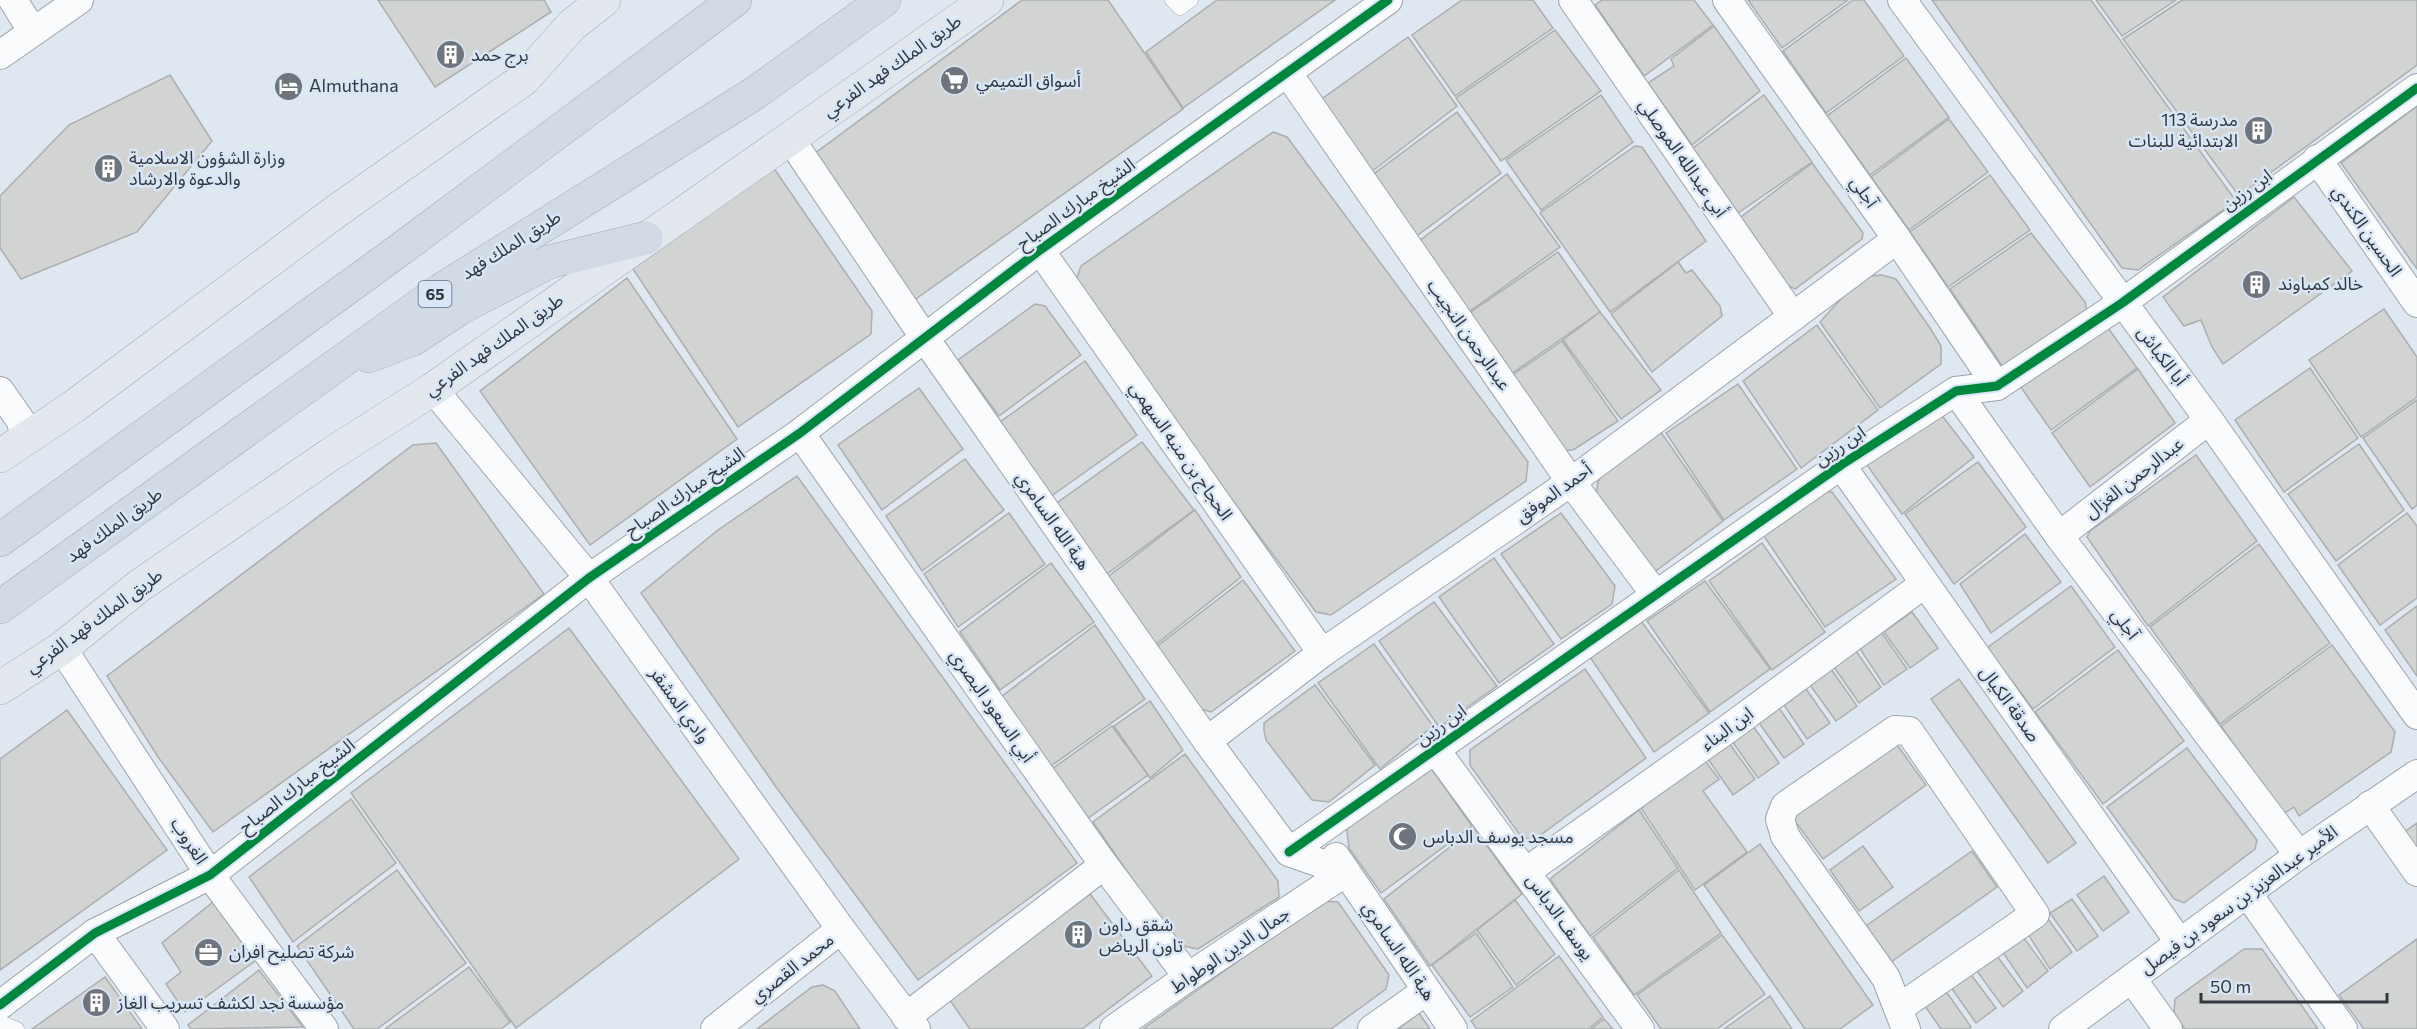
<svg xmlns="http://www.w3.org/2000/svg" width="2417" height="1029" viewBox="0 0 2417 1029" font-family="Commissioner,'Noto Sans Arabic',sans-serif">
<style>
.building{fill:#d2d4d4;stroke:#acaeaf;stroke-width:1.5}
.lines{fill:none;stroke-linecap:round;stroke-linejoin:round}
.lane-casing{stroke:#9fa4ab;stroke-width:15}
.street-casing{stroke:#9fa4ab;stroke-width:30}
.primary-casing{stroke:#9facba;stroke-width:34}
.highway-casing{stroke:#9facba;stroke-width:34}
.lane{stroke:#fafbfd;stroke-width:14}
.street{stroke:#fafbfd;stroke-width:28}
.primary{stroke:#e2e8ee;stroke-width:33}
.highway{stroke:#d1dae5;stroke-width:33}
.cycleway-casing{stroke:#d8e6f7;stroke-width:13}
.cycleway{stroke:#00873e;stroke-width:9}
.labels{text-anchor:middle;stroke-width:5;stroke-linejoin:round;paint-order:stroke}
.shield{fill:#d8e6f7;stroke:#646c76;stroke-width:1.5}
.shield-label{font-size:16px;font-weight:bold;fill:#33383f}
.poi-label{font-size:18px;fill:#33383f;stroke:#d8e6f7;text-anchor:start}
.street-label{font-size:18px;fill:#33383f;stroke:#d8e6f7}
</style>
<rect width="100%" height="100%" fill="#dfe7f0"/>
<g class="building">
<path d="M 378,0 L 544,0 L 551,12 L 435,87 Z"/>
<path d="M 1022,0 L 1108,0 L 1183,109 L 913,301 L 810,157 Z"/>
<path d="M 1217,0 L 1335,0 L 1183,108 L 1146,52 Z"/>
<path d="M 1462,0 L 1533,0 L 1553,28 L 1455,96 L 1412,35 Z"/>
<path d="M 1602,0 L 1694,0 L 1713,25 L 1644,76 L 1595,5 Z"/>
<path d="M 1748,0 L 1848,0 L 1782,48 Z"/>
<path d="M 1853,0 L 1864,0 L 1904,56 L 1826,113 L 1783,51 Z"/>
<path d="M 1932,0 L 2091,0 L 2236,201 L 2138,270 L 2122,268 Z"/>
<path d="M 2096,0 L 2176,0 L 2122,36 Z"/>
<path d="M 2182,0 L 2417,0 L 2417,65 L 2239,196 L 2123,39 Z"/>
<path d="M 1714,26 L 1760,91 L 1692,145 L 1648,83 L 1674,66 L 1671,59 Z"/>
<path d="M 1555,30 L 1601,91 L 1501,161 L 1456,98 Z"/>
<path d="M 1408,37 L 1457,106 L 1366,176 L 1319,101 Z"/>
<path d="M 1906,58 L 1949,117 L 1870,175 L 1827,116 Z"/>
<path d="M 170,75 L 212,141 L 137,232 L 21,279 L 0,248 L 0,196 L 69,125 Z"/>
<path d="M 1601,95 L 1633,142 L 1541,210 L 1506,160 Z"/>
<path d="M 1764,95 L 1812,162 L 1738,213 L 1693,148 Z"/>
<path d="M 2417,106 L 2417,269 L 2341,163 Z"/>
<path d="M 1457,112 L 1501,173 L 1410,241 L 1367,179 Z"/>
<path d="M 1949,119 L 1988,172 L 1909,230 L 1871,177 Z"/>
<path d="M 1273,132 L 1287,137 L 1528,462 L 1526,481 L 1331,615 L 1316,612 L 1218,481 L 1076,280 L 1081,266 Z"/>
<path d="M 1635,146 L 1642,147 L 1706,241 L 1610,312 L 1540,213 Z"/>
<path d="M 1812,163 L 1863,233 L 1862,239 L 1795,289 L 1787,285 L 1741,217 Z"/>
<path d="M 773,167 L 872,311 L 871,334 L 738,427 L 633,269 Z"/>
<path d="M 1507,174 L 1560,247 L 1463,316 L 1414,245 Z"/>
<path d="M 1990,175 L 2030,230 L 1948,287 L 1910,232 Z"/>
<path d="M 2294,197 L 2352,271 L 2223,364 L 2212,347 L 2201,320 L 2184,326 L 2163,297 Z"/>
<path d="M 2031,233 L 2085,302 L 2088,315 L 2005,370 L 1950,289 Z"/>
<path d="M 1558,252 L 1600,312 L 1508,376 L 1465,316 Z"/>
<path d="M 1678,262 L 1686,273 L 1692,270 L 1720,306 L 1722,316 L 1652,372 L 1611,314 Z"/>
<path d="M 1882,275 L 1896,279 L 1932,331 L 1941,346 L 1941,364 L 1880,408 L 1820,322 L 1848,291 L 1871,276 Z"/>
<path d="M 627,278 L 737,439 L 590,545 L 480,391 Z"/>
<path d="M 1035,304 L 1045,306 L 1081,355 L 999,416 L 958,360 Z"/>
<path d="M 2384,309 L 2417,357 L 2417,397 L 2361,437 L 2309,360 Z"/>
<path d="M 1600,312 L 1661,390 L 1621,419 L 1563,340 Z"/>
<path d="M 2103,321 L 2137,368 L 2051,430 L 2020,386 Z"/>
<path d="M 1817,325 L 1878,410 L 1801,468 L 1743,381 Z"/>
<path d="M 1562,341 L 1618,421 L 1573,450 L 1564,450 L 1511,376 Z"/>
<path d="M 1085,361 L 1137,435 L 1050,497 L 1000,422 Z"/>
<path d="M 2310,368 L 2358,438 L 2284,492 L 2235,420 Z"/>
<path d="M 2138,369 L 2175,423 L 2090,487 L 2052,433 Z"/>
<path d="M 1738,384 L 1797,469 L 1724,520 L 1666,433 Z"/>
<path d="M 919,388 L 963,449 L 882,510 L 838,445 Z"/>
<path d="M 2417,400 L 2417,505 L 2412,509 L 2363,438 Z"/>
<path d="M 1940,413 L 1974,457 L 1902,514 L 1865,462 Z"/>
<path d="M 1660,431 L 1723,521 L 1653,573 L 1596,495 L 1598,482 L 1606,467 Z"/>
<path d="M 1142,442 L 1194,510 L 1104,576 L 1054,505 Z"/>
<path d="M 436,443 L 544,594 L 213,832 L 158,757 L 107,676 L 413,445 Z"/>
<path d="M 2359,444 L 2404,510 L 2336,561 L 2288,494 Z"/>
<path d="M 2196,455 L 2257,541 L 2148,626 L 2087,537 L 2090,531 Z"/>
<path d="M 965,459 L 1004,510 L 922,571 L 886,516 Z"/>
<path d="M 1978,462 L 2026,527 L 1954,584 L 1905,514 Z"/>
<path d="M 797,476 L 1077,863 L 918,980 L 776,787 L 641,593 L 718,530 Z"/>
<path d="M 1825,492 L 1832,492 L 1896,579 L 1825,627 L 1764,536 Z"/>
<path d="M 1195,510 L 1241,577 L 1154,646 L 1105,579 Z"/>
<path d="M 1009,513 L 1045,564 L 958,627 L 924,574 Z"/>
<path d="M 1561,513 L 1615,586 L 1612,604 L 1561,639 L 1501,554 Z"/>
<path d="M 2407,513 L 2417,526 L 2417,598 L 2380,625 L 2338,565 Z"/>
<path d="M 2025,534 L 2061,582 L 1991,633 L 1960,584 Z"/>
<path d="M 1762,543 L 1825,632 L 1772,670 L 1709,581 Z"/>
<path d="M 2259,544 L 2330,643 L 2220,724 L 2150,627 Z"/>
<path d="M 1494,558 L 1554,644 L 1499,683 L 1439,597 Z"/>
<path d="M 1051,563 L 1094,622 L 1000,690 L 960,632 Z"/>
<path d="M 1243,580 L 1295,651 L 1211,712 L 1201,709 L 1155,648 Z"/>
<path d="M 1705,581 L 1770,669 L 1710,712 L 1647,621 Z"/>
<path d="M 2071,586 L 2115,647 L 2033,709 L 1987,648 Z"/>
<path d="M 1434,602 L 1497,686 L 1439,727 L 1379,641 Z"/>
<path d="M 2417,606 L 2417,676 L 2385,630 Z"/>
<path d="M 1912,612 L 1938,648 L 1910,668 L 1884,632 Z"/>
<path d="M 1641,621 L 1709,713 L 1654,752 L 1590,657 Z"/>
<path d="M 1095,625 L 1145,699 L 1051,766 L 1001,697 Z"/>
<path d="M 569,628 L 739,859 L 516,1028 L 351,793 Z"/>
<path d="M 1882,633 L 1907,669 L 1884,685 L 1860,649 Z"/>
<path d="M 1374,644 L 1433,726 L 1380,769 L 1318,683 Z"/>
<path d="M 2332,645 L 2395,732 L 2391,752 L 2299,816 L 2294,807 L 2283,814 L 2221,726 Z"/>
<path d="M 2118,650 L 2184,741 L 2103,804 L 2035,712 Z"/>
<path d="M 1856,651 L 1881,687 L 1859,703 L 1834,667 Z"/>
<path d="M 1585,669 L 1646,758 L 1535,839 L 1522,838 L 1470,765 L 1470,750 Z"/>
<path d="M 1831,669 L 1857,706 L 1836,721 L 1810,685 Z"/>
<path d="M 1959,679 L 2076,843 L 2048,863 L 1931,699 Z"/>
<path d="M 1315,685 L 1375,765 L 1329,802 L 1312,800 L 1266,740 L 1264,731 L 1264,723 Z"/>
<path d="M 1806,689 L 1830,723 L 1807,739 L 1784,705 Z"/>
<path d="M 1150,701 L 1183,750 L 1150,778 L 1114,726 Z"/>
<path d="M 1779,708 L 1804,744 L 1784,758 L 1759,723 Z"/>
<path d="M 67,710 L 167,850 L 0,970 L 0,759 Z"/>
<path d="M 1112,726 L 1148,775 L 1087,819 L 1052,769 Z"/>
<path d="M 1753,726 L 1779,763 L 1758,778 L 1732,741 Z"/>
<path d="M 1895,742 L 1926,785 L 1823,859 L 1792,817 Z"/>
<path d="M 1729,743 L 1755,779 L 1733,795 L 1708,759 Z"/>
<path d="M 2187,748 L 2257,840 L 2255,849 L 2184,903 L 2174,899 L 2107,807 Z"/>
<path d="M 1185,754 L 1278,881 L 1279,897 L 1198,949 L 1178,945 L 1093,822 Z"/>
<path d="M 1705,761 L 1719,779 L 1703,791 L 1747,852 L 1695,890 L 1641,808 Z"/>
<path d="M 1431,768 L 1472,826 L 1381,893 L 1349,848 L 1346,824 L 1418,769 L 1424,775 Z"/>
<path d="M 351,799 L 396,863 L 293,942 L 249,877 Z"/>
<path d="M 1639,810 L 1678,868 L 1590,936 L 1550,879 Z"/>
<path d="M 2417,823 L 2417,853 L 2403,833 Z"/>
<path d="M 1474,828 L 1522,894 L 1430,966 L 1384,899 Z"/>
<path d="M 1760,844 L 1873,1005 L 1840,1029 L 1805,1029 L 1704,885 Z"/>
<path d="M 1863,846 L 1893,887 L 1859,911 L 1830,870 Z"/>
<path d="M 1972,851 L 1997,887 L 1891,962 L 1866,926 Z"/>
<path d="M 397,870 L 466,963 L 377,1029 L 354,1029 L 297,946 Z"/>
<path d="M 1679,870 L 1721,933 L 1634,995 L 1593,937 Z"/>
<path d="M 2104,876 L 2129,912 L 2103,931 L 2077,895 Z"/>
<path d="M 1090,894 L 1152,976 L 1082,1029 L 970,1029 L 949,999 Z"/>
<path d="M 2072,899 L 2098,936 L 2077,951 L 2050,913 Z"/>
<path d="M 1515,900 L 1555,954 L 1516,985 L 1477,930 Z"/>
<path d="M 1322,901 L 1338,902 L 1389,975 L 1386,989 L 1331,1029 L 1143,1029 Z"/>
<path d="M 213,902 L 255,961 L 185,1012 L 166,984 L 181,972 L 162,943 Z"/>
<path d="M 2046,916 L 2072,952 L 2050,969 L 2026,931 Z"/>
<path d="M 1476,933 L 1513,987 L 1470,1017 L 1432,965 Z"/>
<path d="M 2021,934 L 2048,971 L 2027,988 L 2000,948 Z"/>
<path d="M 1722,935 L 1765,994 L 1717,1029 L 1661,1029 L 1637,995 Z"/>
<path d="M 2417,939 L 2417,1029 L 2364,1029 L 2339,995 Z"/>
<path d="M 2244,949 L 2262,949 L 2318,1029 L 2185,1029 L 2174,1013 L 2175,999 Z"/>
<path d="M 1994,952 L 2023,991 L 2003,1007 L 1974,967 Z"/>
<path d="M 1559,956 L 1603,1017 L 1588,1029 L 1477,1029 L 1471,1021 Z"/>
<path d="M 469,967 L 510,1022 L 501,1029 L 385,1029 Z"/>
<path d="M 259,970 L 303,1027 L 191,1029 L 188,1025 Z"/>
<path d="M 1969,972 L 1996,1008 L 1976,1023 L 1950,986 Z"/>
<path d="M 105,977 L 142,1029 L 32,1029 Z"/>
<path d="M 823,985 L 835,991 L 860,1029 L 757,1029 L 812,987 Z"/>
<path d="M 1943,987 L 1971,1027 L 1968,1029 L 1941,1029 L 1925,1006 Z"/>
<path d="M 1770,996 L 1792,1029 L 1724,1029 Z"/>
<path d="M 1419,1013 L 1430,1029 L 1398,1029 Z"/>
<path d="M 1604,1019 L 1613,1029 L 1591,1029 Z"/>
</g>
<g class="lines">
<defs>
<g id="lane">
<path d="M 1172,0 L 1180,8 L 1191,0"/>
<path d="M 0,1022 L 17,1029"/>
</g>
<g id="street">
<path d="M 13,0 L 33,32"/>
<path d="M 1573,0 L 1793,317"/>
<path d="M 1727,0 L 1897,239 L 1997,386"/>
<path d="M 1902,0 L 2209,420 L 2417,715"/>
<path d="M 0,55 L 79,0"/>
<path d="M 1287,72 L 1571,482 L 1655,594"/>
<path d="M 789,137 L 924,337 L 1207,741 L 1289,852 L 1346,872"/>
<path d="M 2317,159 L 2417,303"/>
<path d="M 1040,250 L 1322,653"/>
<path d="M 433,389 L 589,578 L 841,929 L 916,1029"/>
<path d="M 0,391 L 21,421 L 25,440"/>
<path d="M 1956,391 L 2059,536 L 2299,855"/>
<path d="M 800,433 L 1104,865 L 1188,977"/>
<path d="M 1841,465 L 2180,943"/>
<path d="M 2059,536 L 2209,420"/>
<path d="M 62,648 L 210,875 L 324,1029"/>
<path d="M 1207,741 L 1322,653 L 1571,482 L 1897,239"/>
<path d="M 1435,749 L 1640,1029"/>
<path d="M 2370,805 L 2417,872"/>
<path d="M 1289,852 L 1841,465 L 1956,391 L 1997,386 L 2122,303 L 2417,88"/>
<path d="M 1336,857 L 1453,1029"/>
<path d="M 1527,871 L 1729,728 L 1924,584"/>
<path d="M 2248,894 L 2343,1029"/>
<path d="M 95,933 L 165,1029"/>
<path d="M 2132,979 L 2168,1029"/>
<path d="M 0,1005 L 95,933 L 210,875 L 589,578 L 800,433 L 1040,250 L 1388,0"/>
<path d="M 1899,1008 L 2035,914 L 1909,731 L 1895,730 L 1785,806 L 1780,819 L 1785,836 L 1886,978 L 1906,1029"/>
<path d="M 906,1017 L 1104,865"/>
<path d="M 715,1029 L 841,929"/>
<path d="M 1114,1029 L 1188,977 L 1346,872"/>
<path d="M 1372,1029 L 1426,991"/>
<path d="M 2063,1029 L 2299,855 L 2417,774"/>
</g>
<g id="primary">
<path d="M 0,456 L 73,407 L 338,210 L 524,79 L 572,25 L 604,0"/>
<path d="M 0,688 L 62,648 L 139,586 L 331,454 L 433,389 L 987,0"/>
</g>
<g id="highway">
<path d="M 369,356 L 413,339 L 462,307 L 549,262 L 646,238"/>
<path d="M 0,540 L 394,254 L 735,0"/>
<path d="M 0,607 L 441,290 L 755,93 L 884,0"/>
</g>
</defs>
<use href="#lane" class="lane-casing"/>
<use href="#street" class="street-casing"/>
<use href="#primary" class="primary-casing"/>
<use href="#highway" class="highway-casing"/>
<use href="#lane" class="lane"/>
<use href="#street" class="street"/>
<use href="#primary" class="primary"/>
<use href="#highway" class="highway"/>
<defs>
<g id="cycleway">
<path d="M 1289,852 L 1841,465 L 1956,391 L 1997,386 L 2122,303 L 2417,88"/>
<path d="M 0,1005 L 95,933 L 210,875 L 589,578 L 800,433 L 1040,250 L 1388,0"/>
</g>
</defs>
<use href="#cycleway" class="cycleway-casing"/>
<use href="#cycleway" class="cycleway"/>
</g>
<defs>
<symbol id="building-disc" viewBox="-11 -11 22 22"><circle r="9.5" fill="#6f757d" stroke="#d8e6f7"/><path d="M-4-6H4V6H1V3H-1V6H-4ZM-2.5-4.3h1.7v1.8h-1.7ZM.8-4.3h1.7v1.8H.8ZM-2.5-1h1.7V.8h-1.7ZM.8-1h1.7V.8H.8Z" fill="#fff"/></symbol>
<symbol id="supermarket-disc" viewBox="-11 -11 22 22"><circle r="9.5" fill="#6f757d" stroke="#d8e6f7"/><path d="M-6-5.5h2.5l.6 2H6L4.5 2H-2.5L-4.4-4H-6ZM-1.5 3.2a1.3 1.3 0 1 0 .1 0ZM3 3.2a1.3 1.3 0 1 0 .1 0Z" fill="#fff"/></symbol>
<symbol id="hotel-disc" viewBox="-11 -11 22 22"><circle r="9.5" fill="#6f757d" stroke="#d8e6f7"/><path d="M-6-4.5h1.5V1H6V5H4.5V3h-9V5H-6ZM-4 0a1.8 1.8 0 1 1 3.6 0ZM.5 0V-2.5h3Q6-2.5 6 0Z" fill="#fff"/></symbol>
<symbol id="mosque-disc" viewBox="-11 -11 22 22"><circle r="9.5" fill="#6f757d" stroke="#d8e6f7"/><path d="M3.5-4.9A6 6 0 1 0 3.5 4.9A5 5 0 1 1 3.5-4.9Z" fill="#fff"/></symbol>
<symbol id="office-disc" viewBox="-11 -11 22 22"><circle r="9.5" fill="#6f757d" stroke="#d8e6f7"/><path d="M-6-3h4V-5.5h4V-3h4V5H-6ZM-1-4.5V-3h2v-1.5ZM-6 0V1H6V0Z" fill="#fff"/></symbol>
</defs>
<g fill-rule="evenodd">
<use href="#building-disc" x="434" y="38" width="33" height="33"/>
<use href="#supermarket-disc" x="938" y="64" width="33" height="33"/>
<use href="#hotel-disc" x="272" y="70" width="33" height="33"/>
<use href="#building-disc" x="2242" y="114" width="33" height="33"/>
<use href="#building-disc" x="92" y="152" width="33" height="33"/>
<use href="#building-disc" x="2240" y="268" width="33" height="33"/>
<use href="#mosque-disc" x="1386" y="820" width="33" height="33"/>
<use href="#building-disc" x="1062" y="918" width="33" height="33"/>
<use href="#office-disc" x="192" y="936" width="33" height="33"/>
<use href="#building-disc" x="80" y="986" width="33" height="33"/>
</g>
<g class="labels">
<rect class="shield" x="418.5" y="281" width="33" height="26" rx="4.5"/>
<g class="shield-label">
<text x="435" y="300">65</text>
</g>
<g class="poi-label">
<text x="471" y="61">برج حمد</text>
<text x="976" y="87">أسواق التميمي</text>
<text x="309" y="92">Almuthana</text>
<text x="2238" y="126" text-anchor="end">مدرسة 113<tspan x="2238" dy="21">الابتدائية للبنات</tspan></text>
<text x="129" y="164">وزارة الشؤون الاسلامية<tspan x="129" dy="21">والدعوة والارشاد</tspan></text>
<text x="2278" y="290">خالد كمباوند</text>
<text x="1423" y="843">مسجد يوسف الدباس</text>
<text x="1099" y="931">شقق داون<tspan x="1099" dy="21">تاون الرياض</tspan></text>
<text x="229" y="958">شركة تصليح افران</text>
<text x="117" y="1009">مؤسسة نجد لكشف تسريب الغاز</text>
</g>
<g class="street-label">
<text transform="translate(892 66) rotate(-35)" y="6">طريق الملك فهد الفرعي</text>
<text transform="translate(1683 158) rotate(55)" y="6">أبي عبدالله الموصلي</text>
<text transform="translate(2247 190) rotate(-36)" y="6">ابن رزين</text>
<text transform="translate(1864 192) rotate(55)" y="6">آجلي</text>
<text transform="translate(1076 204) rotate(-36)" y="6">الشيخ مبارك الصباح</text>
<text transform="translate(2367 231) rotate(55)" y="6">الحسين الكندي</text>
<text transform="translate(511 245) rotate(-32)" y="6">طريق الملك فهد</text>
<text transform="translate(1469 335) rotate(55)" y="6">عبدالرحمن النجيب</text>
<text transform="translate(494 345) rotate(-35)" y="6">طريق الملك فهد الفرعي</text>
<text transform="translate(2162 356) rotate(53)" y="6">أبا الكباش</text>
<text transform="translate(1840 446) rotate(-34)" y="6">ابن رزين</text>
<text transform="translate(1181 451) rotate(55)" y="6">الحجاج بن منبه السهمي</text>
<text transform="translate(2134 478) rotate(-38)" y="6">عبدالرحمن الغزال</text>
<text transform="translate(685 492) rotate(-35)" y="6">الشيخ مبارك الصباح</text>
<text transform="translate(1554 493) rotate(-35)" y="6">أحمد الموفق</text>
<text transform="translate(1053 521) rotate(55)" y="6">هبة الله السامري</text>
<text transform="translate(114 525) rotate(-36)" y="6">طريق الملك فهد</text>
<text transform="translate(94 621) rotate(-36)" y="6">طريق الملك فهد الفرعي</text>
<text transform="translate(2125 624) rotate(53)" y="6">آجلي</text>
<text transform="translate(2010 704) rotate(54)" y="6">صدقة الكيال</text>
<text transform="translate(680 705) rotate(54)" y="6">وادي المشقر</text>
<text transform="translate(992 706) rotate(55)" y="6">أبي السعود البصري</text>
<text transform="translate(1441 725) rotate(-35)" y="6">ابن رزين</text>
<text transform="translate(1727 729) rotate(-36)" y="6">ابن البناء</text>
<text transform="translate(297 786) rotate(-38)" y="6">الشيخ مبارك الصباح</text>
<text transform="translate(189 841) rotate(57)" y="6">الغروب</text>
<text transform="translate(2239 900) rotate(-36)" y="6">الأمير عبدالعزيز بن سعود بن فيصل</text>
<text transform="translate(1560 917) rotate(54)" y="6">يوسف الدباس</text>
<text transform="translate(1230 950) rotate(-34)" y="6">جمال الدين الوطواط</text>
<text transform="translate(1399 951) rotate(56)" y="6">هبة الله السامري</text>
<text transform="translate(792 968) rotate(-38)" y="6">محمد القصري</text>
</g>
</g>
<path d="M2201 993v9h186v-9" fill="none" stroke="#33383f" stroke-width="3"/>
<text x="2210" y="993" font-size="18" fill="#33383f" stroke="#d8e6f7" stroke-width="4.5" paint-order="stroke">50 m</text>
</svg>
